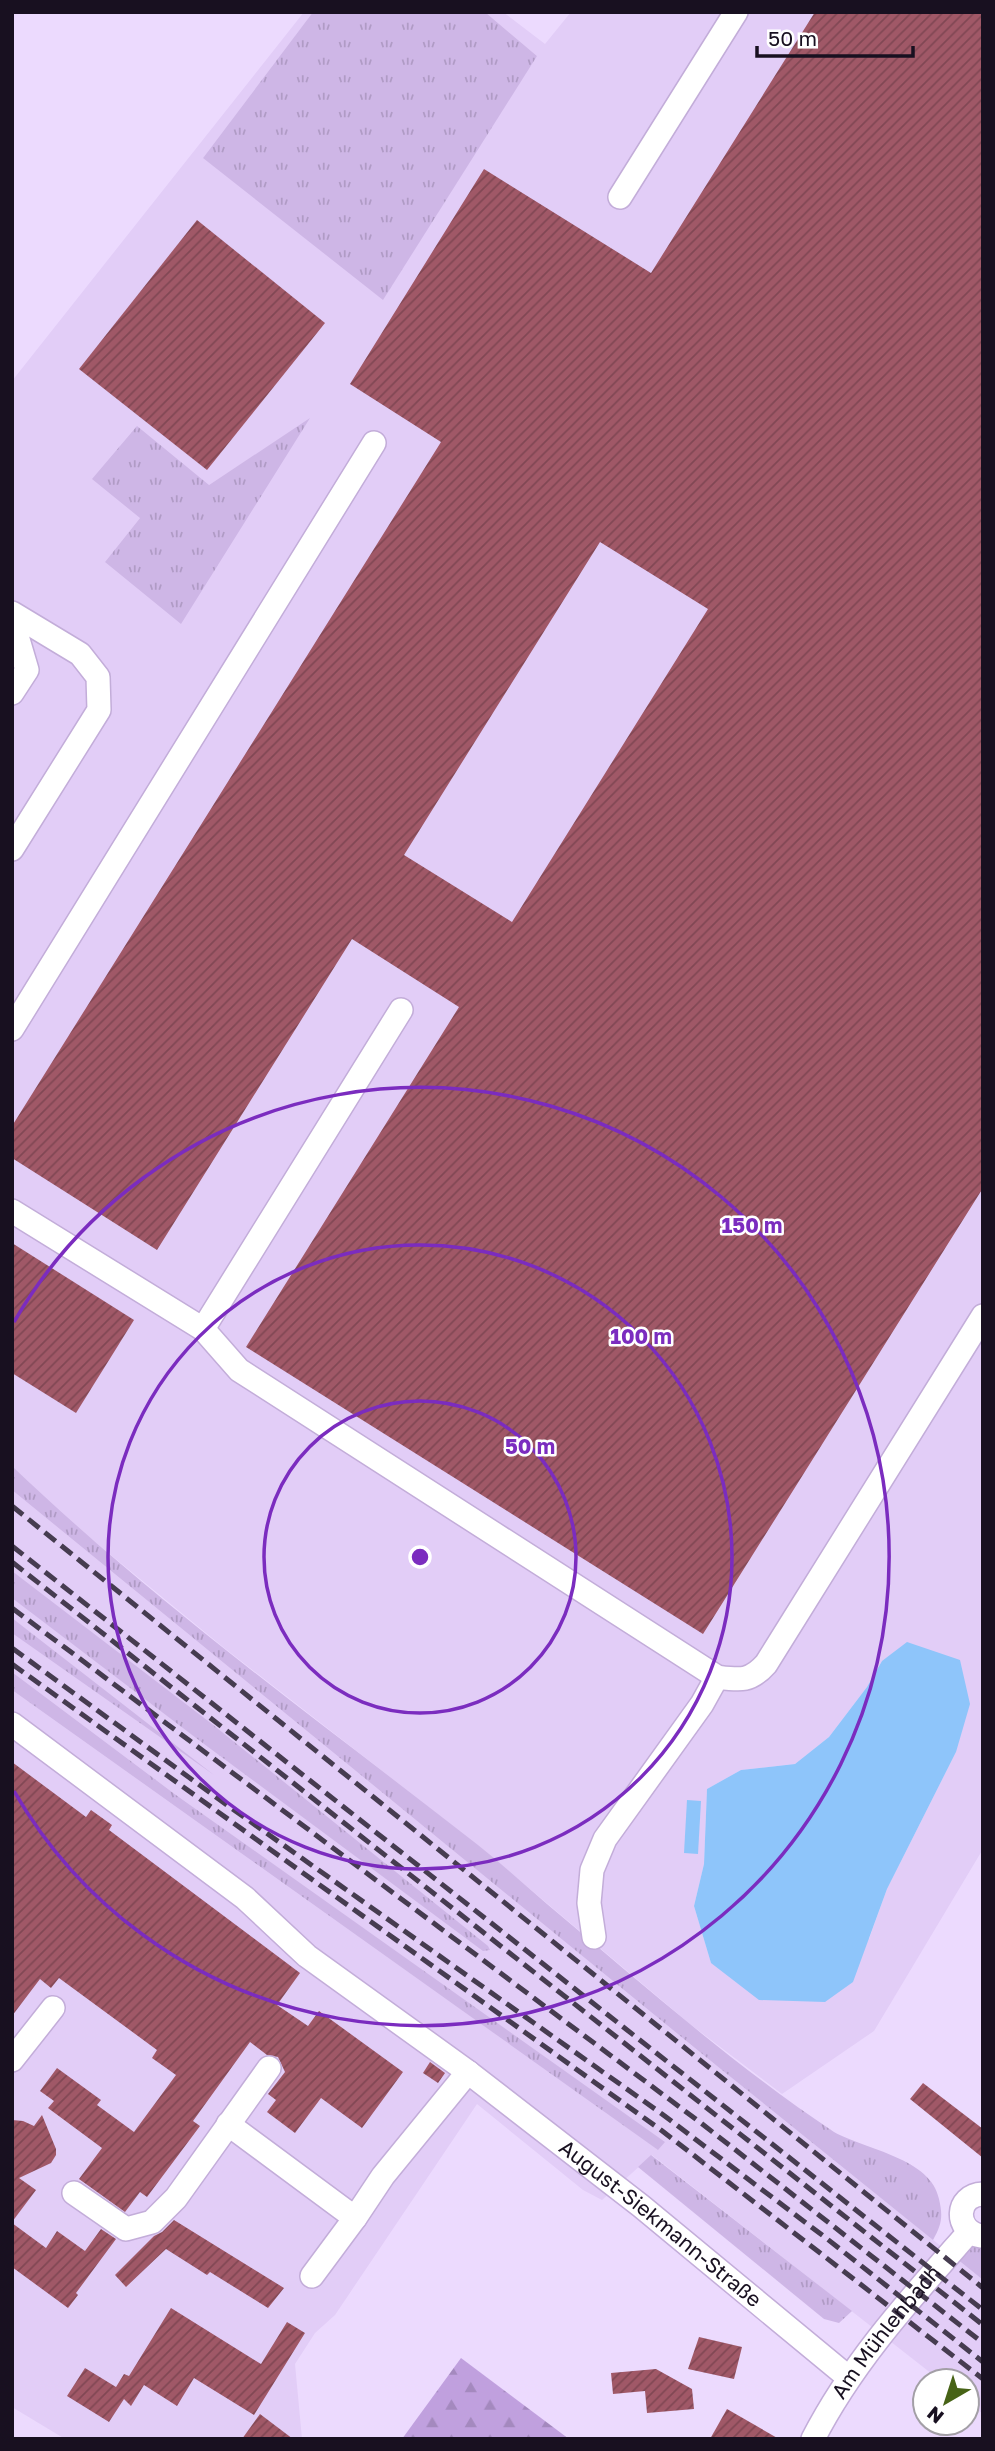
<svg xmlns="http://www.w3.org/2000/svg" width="995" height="2451" viewBox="0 0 995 2451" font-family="'Golos Text',sans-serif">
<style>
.built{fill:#e2cdf7;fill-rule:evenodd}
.grass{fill:url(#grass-tufts)}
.forest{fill:url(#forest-firs)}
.water{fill:#8ec5fa}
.building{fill:url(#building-hatch);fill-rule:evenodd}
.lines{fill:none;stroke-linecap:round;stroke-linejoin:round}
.minor-casing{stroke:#c3add9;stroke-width:26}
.minor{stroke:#fff;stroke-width:23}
.rail{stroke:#463c50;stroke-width:5;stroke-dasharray:14 7;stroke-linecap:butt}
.ring{fill:none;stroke:#7b2cbf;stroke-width:3.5}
.labels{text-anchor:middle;stroke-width:5;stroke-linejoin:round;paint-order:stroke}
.street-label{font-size:21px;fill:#181020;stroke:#fff}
.centre{fill:#7b2cbf;stroke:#fff;stroke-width:3.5}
.ring-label{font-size:21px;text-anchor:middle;font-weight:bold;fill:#7b2cbf;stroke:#fff;stroke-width:5;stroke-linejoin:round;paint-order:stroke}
</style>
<defs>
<pattern id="grass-tufts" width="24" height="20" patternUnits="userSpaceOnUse" patternTransform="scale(1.75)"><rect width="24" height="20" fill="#ceb6e6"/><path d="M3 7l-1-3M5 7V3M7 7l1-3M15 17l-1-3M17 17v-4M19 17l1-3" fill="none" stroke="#b09bc5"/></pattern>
<pattern id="forest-firs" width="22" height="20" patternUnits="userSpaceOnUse" patternTransform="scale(1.75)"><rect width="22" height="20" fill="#c0a0de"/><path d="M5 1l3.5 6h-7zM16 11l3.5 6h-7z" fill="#a489be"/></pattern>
<pattern id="building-hatch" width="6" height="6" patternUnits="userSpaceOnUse" patternTransform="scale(1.75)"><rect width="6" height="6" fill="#a05867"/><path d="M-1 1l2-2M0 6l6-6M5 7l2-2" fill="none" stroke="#814754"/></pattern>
</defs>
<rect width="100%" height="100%" fill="#ecdafe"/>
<g class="built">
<path d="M 304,12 L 313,12 L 203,158 L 537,56 L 485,12 L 503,12 L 545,44 L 571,12 L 983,12 L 983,1849 L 874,2031 L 782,2094 L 690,2024 L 480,1847 L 223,1647 L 67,1519 L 12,1466 L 12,381 ZM 308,420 L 105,562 L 140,518 L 209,485 ZM 882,1661 L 956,1752 L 887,1889 L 869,1939 L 711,1963 L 694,1906 L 704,1864 L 707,1789 L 741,1770 L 795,1764 L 829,1737 L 867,1687 Z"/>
<path d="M 12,1490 L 717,2066 L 983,2280 L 983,2414 L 967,2402 L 967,2381 L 941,2381 L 652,2155 L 602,2200 L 583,2190 L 477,2104 L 335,2315 L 315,2333 L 295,2364 L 302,2439 L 65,2439 L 12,2407 L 12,1690 L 657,2149 L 664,2142 L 176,1795 L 12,1672 Z"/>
</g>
<g class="grass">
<path d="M 313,12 L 485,12 L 537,56 L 383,300 L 203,158 Z"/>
<path d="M 310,418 L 181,624 L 105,562 L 140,518 L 92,479 L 137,426 L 209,485 Z"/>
<path d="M 12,1466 C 157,1605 321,1722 478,1845 C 502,1864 524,1884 547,1904 C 640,1982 732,2064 834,2132 C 866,2150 931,2158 939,2199 C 943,2216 942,2224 933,2240 L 717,2066 L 12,1490 Z"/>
<path d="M 12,1571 L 212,1724 L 488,1946 L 490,1950 L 483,1951 L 200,1741 L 12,1598 Z"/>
<path d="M 12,1618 L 214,1775 L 12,1633 Z"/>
<path d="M 12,1672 L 176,1795 L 665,2142 L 658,2150 L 12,1690 Z"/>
<path d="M 651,2155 L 852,2311 L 839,2323 L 824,2319 L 638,2167 Z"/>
<path d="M 983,2243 L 983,2280 L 957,2259 L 972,2245 Z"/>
</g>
<path class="forest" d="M 461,2358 L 569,2439 L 402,2439 Z"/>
<g class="water">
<path d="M 907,1642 L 960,1660 L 970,1704 L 956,1752 L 887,1889 L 853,1982 L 825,2002 L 759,2000 L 711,1963 L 694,1906 L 704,1864 L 707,1789 L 741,1770 L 795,1764 L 829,1737 L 867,1687 L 882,1661 Z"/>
<path d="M 687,1800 L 701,1801 L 698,1854 L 684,1853 Z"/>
</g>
<g class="building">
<path d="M 815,12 L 983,12 L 983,1188 L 703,1634 L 246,1347 L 459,1007 L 352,939 L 157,1250 L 12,1158 L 12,1126 L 441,442 L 350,384 L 484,169 L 651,273 ZM 600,542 L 708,609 L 512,922 L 404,855 Z"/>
<path d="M 197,220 L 325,323 L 207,470 L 79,369 Z"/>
<path d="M 12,1243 L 134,1320 L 76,1413 L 12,1373 Z"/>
<path d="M 12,1762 L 86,1817 L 91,1810 L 112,1825 L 109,1830 L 300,1973 L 277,2005 L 308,2026 L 319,2011 L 403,2072 L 362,2128 L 321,2098 L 295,2133 L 267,2112 L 276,2100 L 268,2094 L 285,2072 L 278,2057 L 267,2055 L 250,2042 L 193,2121 L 200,2126 L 147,2197 L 140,2192 L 125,2212 L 79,2179 L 102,2148 L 48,2108 L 54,2101 L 40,2091 L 57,2068 L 101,2100 L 97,2105 L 134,2132 L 176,2075 L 152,2058 L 157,2050 L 59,1978 L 51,1988 L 40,1979 L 12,2016 Z"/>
<path d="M 430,2062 L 445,2073 L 438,2083 L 423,2073 Z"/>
<path d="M 923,2083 L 983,2129 L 983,2158 L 910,2099 Z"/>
<path d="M 42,2115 L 56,2149 L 56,2155 L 51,2163 L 19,2178 L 36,2190 L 12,2222 L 12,2120 L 23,2121 L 34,2126 Z"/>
<path d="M 174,2220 L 284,2288 L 268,2308 L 210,2272 L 207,2275 L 166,2249 L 126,2287 L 115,2275 L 154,2236 L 162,2232 Z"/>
<path d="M 12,2223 L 46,2248 L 57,2231 L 85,2251 L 101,2229 L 116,2239 L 76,2293 L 78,2295 L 68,2308 L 12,2267 Z"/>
<path d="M 171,2308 L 261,2364 L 287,2322 L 305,2333 L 254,2415 L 194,2378 L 177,2406 L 144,2385 L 131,2406 L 124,2399 L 109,2422 L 67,2396 L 85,2368 L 116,2387 L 124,2374 L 129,2376 Z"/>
<path d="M 699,2337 L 742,2347 L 734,2379 L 688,2369 Z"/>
<path d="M 656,2369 L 692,2389 L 694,2409 L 647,2413 L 645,2391 L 613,2394 L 611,2373 Z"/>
<path d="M 727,2409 L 779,2439 L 710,2439 Z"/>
<path d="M 260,2414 L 293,2439 L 242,2439 Z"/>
</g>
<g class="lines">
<defs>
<g id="minor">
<path d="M 620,197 L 736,12"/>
<path d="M 12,613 L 80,654 L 98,677 L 99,710 L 12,849"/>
<path d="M 12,619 L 27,670 L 12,693"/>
<path d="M 12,1029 L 374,443"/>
<path d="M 12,1211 L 203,1329 L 239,1370 L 717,1677 C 740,1680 750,1682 766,1664 L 983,1316"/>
<path d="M 203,1329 L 401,1010"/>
<path id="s1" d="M 12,1724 L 245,1898 L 307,1956 L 468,2072 L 641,2206 L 849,2378"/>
<path d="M 594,1937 L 589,1903 L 592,1870 L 605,1839 L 702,1704 L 717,1677"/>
<path d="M 12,2060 L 53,2008"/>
<path d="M 228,2124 L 355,2218"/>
<path d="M 74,2193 L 126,2229 L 152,2222 L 176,2198 L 269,2068"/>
<path d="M 981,2236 C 954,2231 955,2195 983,2194"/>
<path d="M 312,2276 L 355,2218 L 383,2176 L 468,2072"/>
<path id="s2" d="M 813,2439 C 853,2361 912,2297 969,2232"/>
</g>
</defs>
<use href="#minor" class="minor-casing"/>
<use href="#minor" class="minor"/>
<g class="rail">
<path d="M 12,1506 L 983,2288"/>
<path d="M 12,1546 L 983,2310"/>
<path d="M 12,1562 L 983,2325"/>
<path d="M 12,1608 L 701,2123 L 983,2343"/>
<path d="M 12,1648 L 220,1800 L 662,2114 L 826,2238 L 983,2362"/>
<path d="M 12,1664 L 661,2130 L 983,2379"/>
</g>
</g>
<g class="ring">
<circle cx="420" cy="1557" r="156"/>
<circle cx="420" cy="1557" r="312"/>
<path d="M14 1322A469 469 0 1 1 14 1791"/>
</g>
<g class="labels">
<g class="street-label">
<text dy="7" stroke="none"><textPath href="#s1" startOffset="819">August-Siekmann-Straße</textPath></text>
<text dy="7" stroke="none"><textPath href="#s2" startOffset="130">Am Mühlenbach</textPath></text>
</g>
</g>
<circle cx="420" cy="1557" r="10" class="centre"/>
<g class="ring-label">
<text x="752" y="1233">150 m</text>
<text x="641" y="1344">100 m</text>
<text x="530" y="1454">50 m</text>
</g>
<rect width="995" height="2451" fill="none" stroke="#181020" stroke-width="28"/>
<g transform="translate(946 2402) rotate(219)"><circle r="33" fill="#ffffff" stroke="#a39fa6" stroke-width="2"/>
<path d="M0-5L12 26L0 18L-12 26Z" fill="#476316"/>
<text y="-10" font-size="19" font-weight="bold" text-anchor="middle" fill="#181020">N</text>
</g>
<path d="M757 46v10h156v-10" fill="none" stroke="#181020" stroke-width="3.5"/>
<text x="768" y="46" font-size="21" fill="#181020" stroke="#ffffff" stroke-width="5" paint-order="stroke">50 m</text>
</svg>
